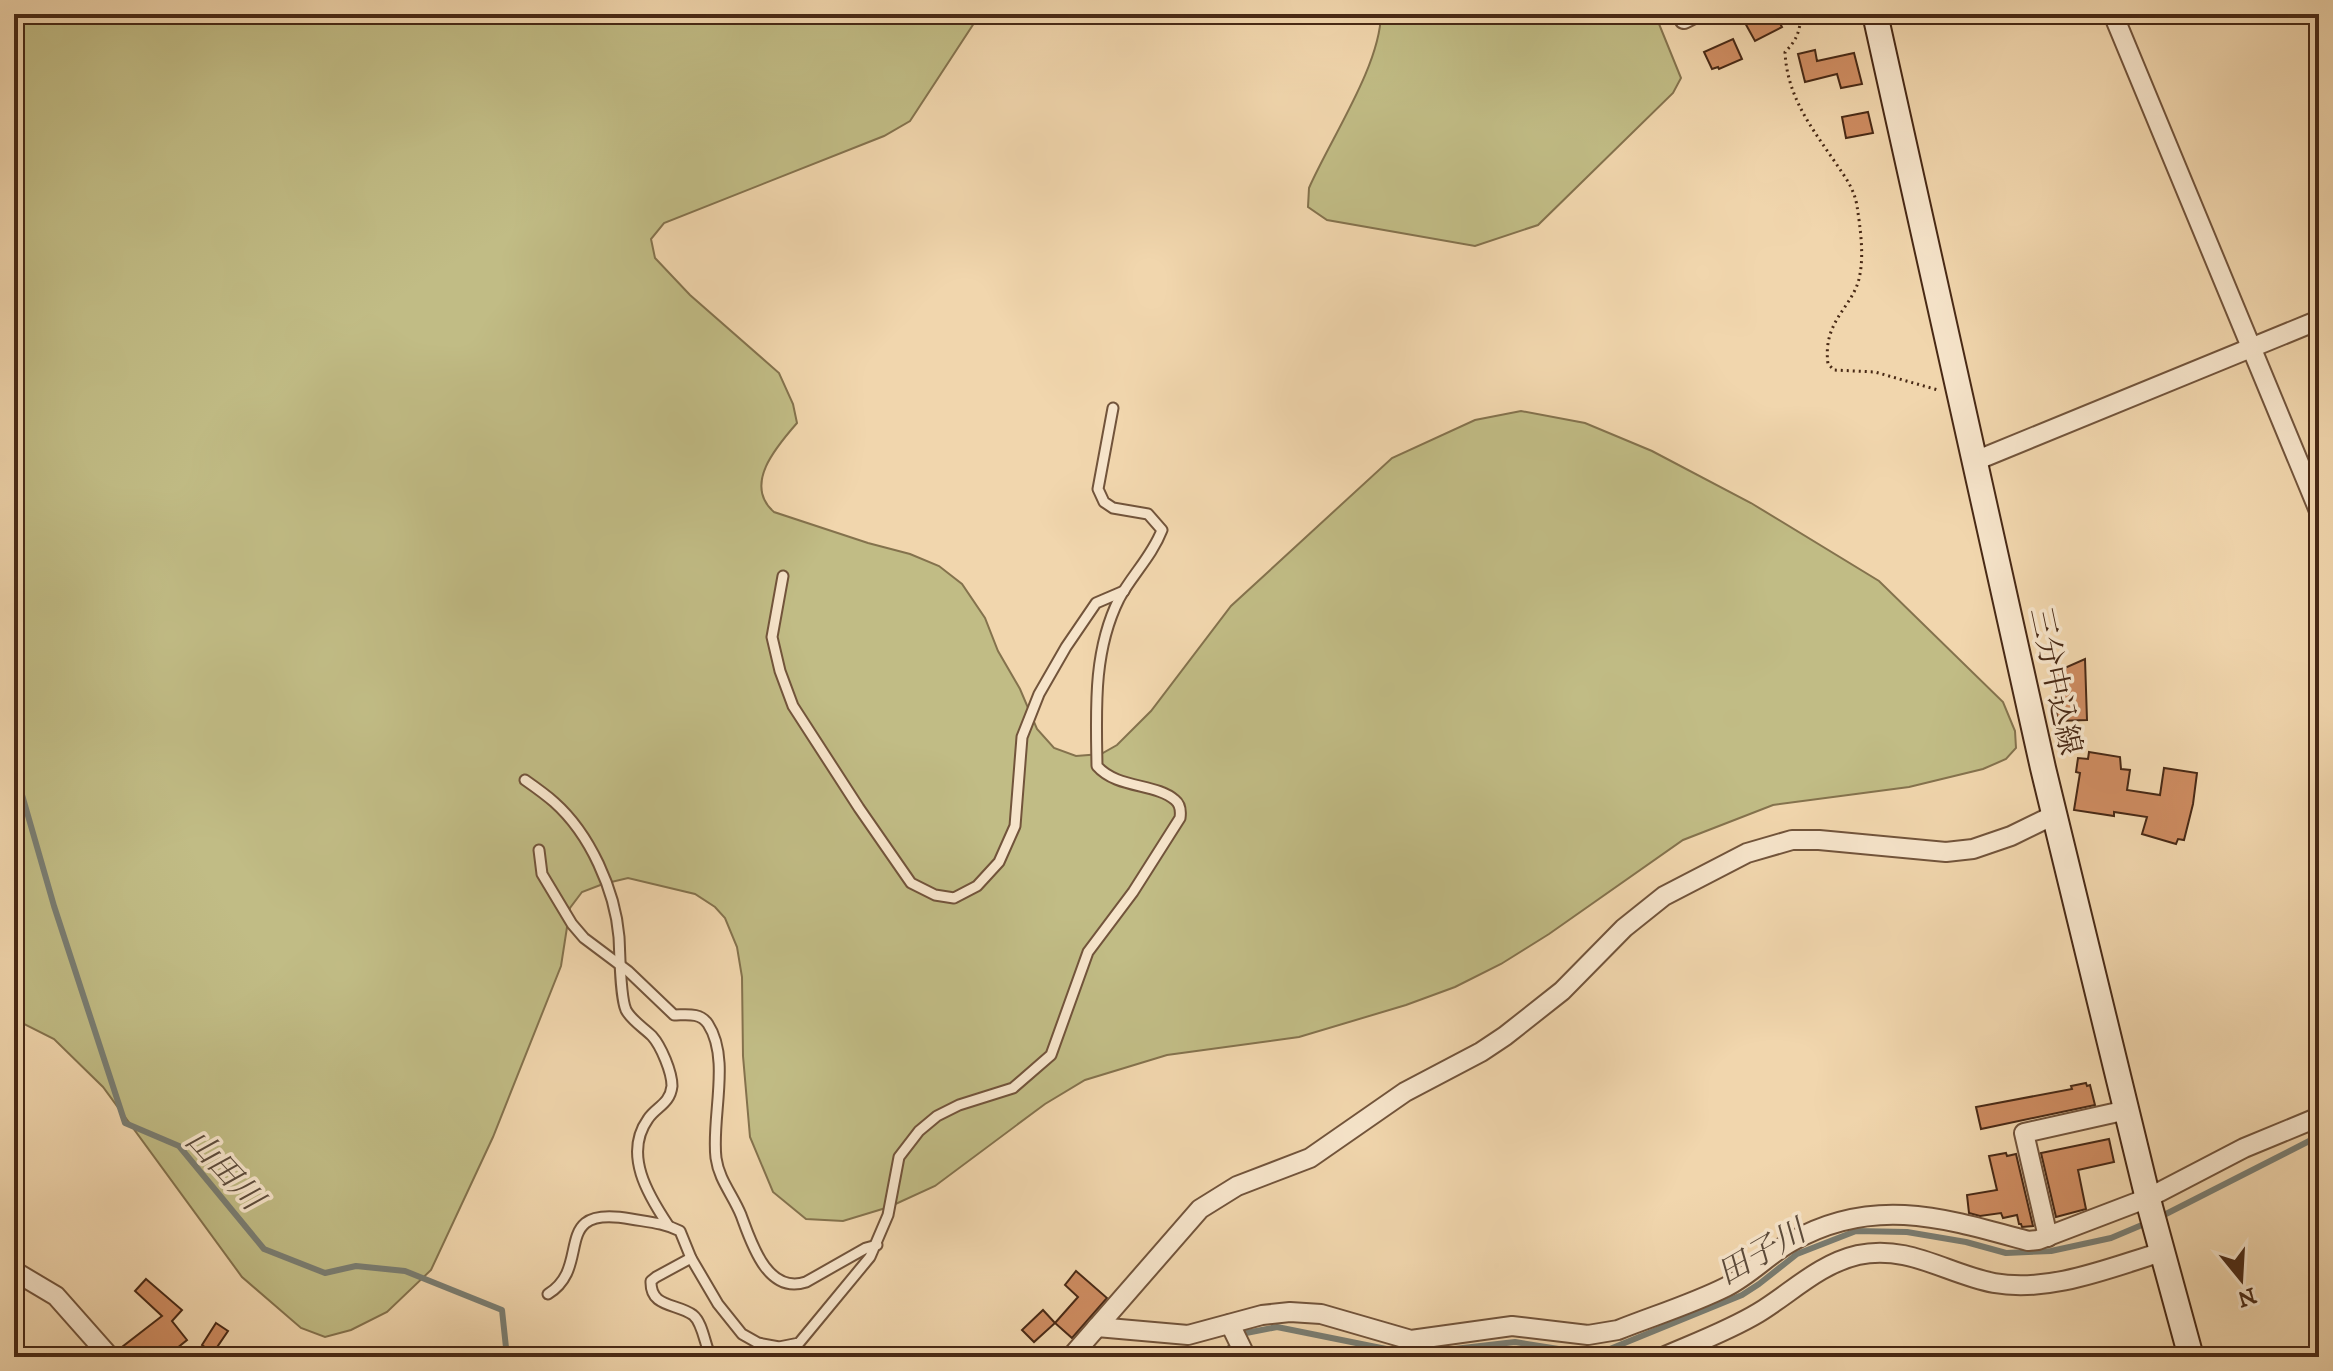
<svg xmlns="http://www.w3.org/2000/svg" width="2333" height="1371" viewBox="0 0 2333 1371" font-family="'IM FELL DW Pica','Noto Serif JP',serif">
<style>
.green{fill:#c1bc85;stroke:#84724d;stroke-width:2}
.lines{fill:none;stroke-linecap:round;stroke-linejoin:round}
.stream{stroke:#7a7e73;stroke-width:6}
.building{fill:#ce8c61;stroke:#482915;stroke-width:2}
.service-casing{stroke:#72543b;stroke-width:13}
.minor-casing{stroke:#72543b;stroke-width:22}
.secondary-casing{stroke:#482915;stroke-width:28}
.path{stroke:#482915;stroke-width:3;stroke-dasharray:2 4;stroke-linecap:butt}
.service{stroke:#f6e4ca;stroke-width:9}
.minor{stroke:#f6e4ca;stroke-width:18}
.secondary{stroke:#f6e4ca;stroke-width:24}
.labels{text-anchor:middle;stroke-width:7;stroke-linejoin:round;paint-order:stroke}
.street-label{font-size:30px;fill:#482915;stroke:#f6e4ca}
.water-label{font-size:32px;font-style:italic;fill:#5d4c3c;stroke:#f6e4ca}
</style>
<rect width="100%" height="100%" fill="#f1d6ad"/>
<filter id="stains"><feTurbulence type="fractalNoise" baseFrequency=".0025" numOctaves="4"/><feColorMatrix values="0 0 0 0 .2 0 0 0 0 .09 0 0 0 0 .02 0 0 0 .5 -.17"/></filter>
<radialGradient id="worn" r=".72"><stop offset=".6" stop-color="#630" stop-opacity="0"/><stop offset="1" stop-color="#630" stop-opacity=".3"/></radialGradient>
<g class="green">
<path d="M 14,14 L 980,14 L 910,121 L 884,136 L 664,223 L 651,239 L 655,258 L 690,295 L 779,373 L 793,404 L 797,423 C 776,447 743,485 774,512 L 868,543 L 910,554 L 939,566 L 962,584 L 985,618 L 998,651 L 1020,689 L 1037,729 L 1054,748 L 1076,756 L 1101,754 L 1117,745 L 1151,711 L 1231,606 L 1392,458 L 1475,420 L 1521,411 L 1585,423 L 1652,451 L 1751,503 L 1879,581 L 2003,702 L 2015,731 L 2016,748 L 2006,759 L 1983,769 L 1909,787 L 1773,805 L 1683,840 L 1549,934 L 1501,964 L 1455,987 L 1406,1005 L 1299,1037 L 1167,1055 L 1085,1080 L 1045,1104 L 935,1186 L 889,1207 L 843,1221 L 806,1219 L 773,1192 L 750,1137 L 743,1056 L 742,977 L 737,947 L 725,918 L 715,907 L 695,894 L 628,878 L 603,884 L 582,892 L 570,908 L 561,966 L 493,1137 L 431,1270 L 387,1312 L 351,1330 L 325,1337 L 301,1328 L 242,1277 L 103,1087 L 54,1039 L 14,1019 Z"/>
<path d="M 1381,14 L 1655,14 L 1681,78 L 1673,93 L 1538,225 L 1475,246 L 1327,220 L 1308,207 L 1309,188 C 1331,138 1380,66 1381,14 Z"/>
</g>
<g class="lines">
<g class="stream">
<path d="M 14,767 L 54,906 L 125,1123 L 179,1146 L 264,1249 L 325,1273 L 356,1266 L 405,1271 L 502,1310 L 507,1357"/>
<path d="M 2160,1217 L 2319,1136"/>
<path d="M 1219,1357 L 1246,1333 L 1277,1327 L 1411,1354 L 1515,1342 L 1584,1353 L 1605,1351 L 1742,1295 L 1759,1284 L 1797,1254 L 1856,1231 L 1907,1232 L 1966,1242 L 2006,1253 L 2051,1251 L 2111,1238 L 2149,1222"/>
</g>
</g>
<g class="building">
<path d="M 1747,14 L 1775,14 L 1782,27 L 1755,41 L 1744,21 L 1749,18 Z"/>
<path d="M 1733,39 L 1742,59 L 1719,69 L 1718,67 L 1712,69 L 1704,52 Z"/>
<path d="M 1815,50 L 1817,61 L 1854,53 L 1862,84 L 1841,88 L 1837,74 L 1805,82 L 1798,54 Z"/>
<path d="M 1868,112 L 1873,133 L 1846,138 L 1842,117 Z"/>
<path d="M 2085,659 L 2087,720 L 2057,721 L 2055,685 L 2051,674 Z"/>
<path d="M 2089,752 L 2120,757 L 2121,769 L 2130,770 L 2127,790 L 2160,795 L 2164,768 L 2197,773 L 2193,804 L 2184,840 L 2178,839 L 2176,844 L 2142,834 L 2147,817 L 2114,812 L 2114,816 L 2074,810 L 2080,773 L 2076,772 L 2078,758 L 2088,759 Z"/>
<path d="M 2086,1083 L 2087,1086 L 2090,1085 L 2095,1105 L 1981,1129 L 1976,1107 L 2072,1089 L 2071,1086 Z"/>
<path d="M 2109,1139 L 2114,1162 L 2078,1170 L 2086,1209 L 2056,1217 L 2041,1153 Z"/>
<path d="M 2006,1153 L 2007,1156 L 2016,1154 L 2033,1226 L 2022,1227 L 2021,1224 L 2019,1224 L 2017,1215 L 2003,1218 L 2001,1213 L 1980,1216 L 1969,1213 L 1967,1195 L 1997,1190 L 1989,1156 Z"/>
<path d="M 1076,1271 L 1107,1298 L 1072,1338 L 1055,1323 L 1078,1297 L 1065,1285 Z"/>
<path d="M 146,1279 L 182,1310 L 172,1321 L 187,1340 L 166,1357 L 129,1357 L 122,1347 L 162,1316 L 135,1291 Z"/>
<path d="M 1043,1310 L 1055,1323 L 1034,1342 L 1022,1330 Z"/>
<path d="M 216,1323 L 228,1331 L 213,1353 L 202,1345 Z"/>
</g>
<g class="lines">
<defs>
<g id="service">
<path d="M 783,576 L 772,637 L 780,671 L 793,706 L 859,808 L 911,883 L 935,895 L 954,898 L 977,886 L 999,862 L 1015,826 L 1022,737 L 1039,694 L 1066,647 L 1096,603 L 1124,591"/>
<path d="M 525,780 C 535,787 545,794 554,802 C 590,834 615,890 619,937 C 620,953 620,997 626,1010 C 631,1020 644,1028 652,1036 C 661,1046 672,1072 672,1086 C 670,1104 656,1107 648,1119 C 623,1154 648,1195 668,1225"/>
<path d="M 539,850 L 542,874 L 572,924 L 584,938 L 628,971 L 674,1015 C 686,1015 700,1012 708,1024 C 731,1059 711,1118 716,1158 C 719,1180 733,1195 741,1215 C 751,1242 767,1295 806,1282 L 866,1248 L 877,1245"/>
<path d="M 691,1258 L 656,1277 L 651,1281 C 650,1308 677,1303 693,1315 C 703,1323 705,1346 711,1357"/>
<path d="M 548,1294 C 594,1266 548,1204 631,1219 C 648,1222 664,1223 680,1231 L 691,1258 L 718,1304 L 742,1334 L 758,1343 L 779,1347 L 799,1343 L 870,1257 L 888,1215 L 899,1157 L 919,1131 L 937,1116 L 959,1105 L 1013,1088 L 1051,1055 L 1088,952 L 1133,892 L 1180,818 C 1181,811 1180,804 1175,800 C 1156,783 1117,789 1097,766 C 1096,709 1093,651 1119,599 C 1132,575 1152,556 1162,530 L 1148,514 L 1113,508 L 1104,502 L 1098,489 L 1113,408"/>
</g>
<g id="minor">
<path d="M 2113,14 L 2319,511"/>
<path d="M 1684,19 L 1694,14"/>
<path d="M 1975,461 L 2319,320"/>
<path d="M 2048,1237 L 2024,1133 L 2127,1110"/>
<path d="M 14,1271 L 56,1296 L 110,1357"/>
<path d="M 1230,1324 L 1246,1357"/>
<path d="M 1097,1327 L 1188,1335 L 1262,1315 L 1290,1312 L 1321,1314 L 1411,1340 L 1512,1326 L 1588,1335 L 1618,1330 C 1653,1316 1692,1304 1726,1287 C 1750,1275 1768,1255 1791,1242 C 1873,1195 1945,1218 2028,1241 L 2038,1240 L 2148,1198 L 2244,1148 L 2319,1117"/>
<path d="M 1071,1357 L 1200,1209 L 1237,1186 L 1310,1158 L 1405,1092 L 1481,1052 L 1505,1036 L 1562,991 L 1624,928 L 1664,896 L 1747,853 L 1792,840 L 1819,840 L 1946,852 L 1973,849 L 2011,836 L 2054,815"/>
<path d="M 1663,1357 C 1695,1343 1728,1331 1758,1313 C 1791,1293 1819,1264 1858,1255 C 1908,1244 1947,1274 1994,1283 C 2050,1293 2109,1268 2162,1252"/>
</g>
<path id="secondary" d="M 1875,14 L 2043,768 L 2150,1207 L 2191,1357"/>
</defs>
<use href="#service" class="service-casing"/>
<use href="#minor" class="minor-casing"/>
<use href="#secondary" class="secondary-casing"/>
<path class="path" d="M 1801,14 C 1800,31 1797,40 1785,52 C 1787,96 1811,127 1835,162 C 1845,177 1854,188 1857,206 C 1860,226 1864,253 1860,274 C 1855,307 1822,319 1828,364 L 1834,370 L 1875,372 L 1938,390"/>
<use href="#service" class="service"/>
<use href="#minor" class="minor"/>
<use href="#secondary" class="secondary"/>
</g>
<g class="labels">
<g class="street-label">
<text transform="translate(2056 681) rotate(78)" y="10">三分中込線</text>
</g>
<g class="water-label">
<text transform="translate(225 1169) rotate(47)" y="11">山田川</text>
<text transform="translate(1761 1252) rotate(-30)" y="11">田子川</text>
</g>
</g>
<rect width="2333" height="1371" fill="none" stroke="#f1d6ad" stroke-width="48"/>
<rect x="16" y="16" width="2301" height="1339" fill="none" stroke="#482915" stroke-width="4"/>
<rect x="24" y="24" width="2285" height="1323" fill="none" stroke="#482915" stroke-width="2"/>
<g transform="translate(2241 1279) rotate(162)" stroke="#f6e4ca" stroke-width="6" paint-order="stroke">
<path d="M0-6L14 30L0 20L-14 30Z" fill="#482915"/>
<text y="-12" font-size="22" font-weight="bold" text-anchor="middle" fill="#482915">N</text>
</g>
<rect width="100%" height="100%" filter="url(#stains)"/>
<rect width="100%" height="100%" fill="url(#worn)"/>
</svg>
